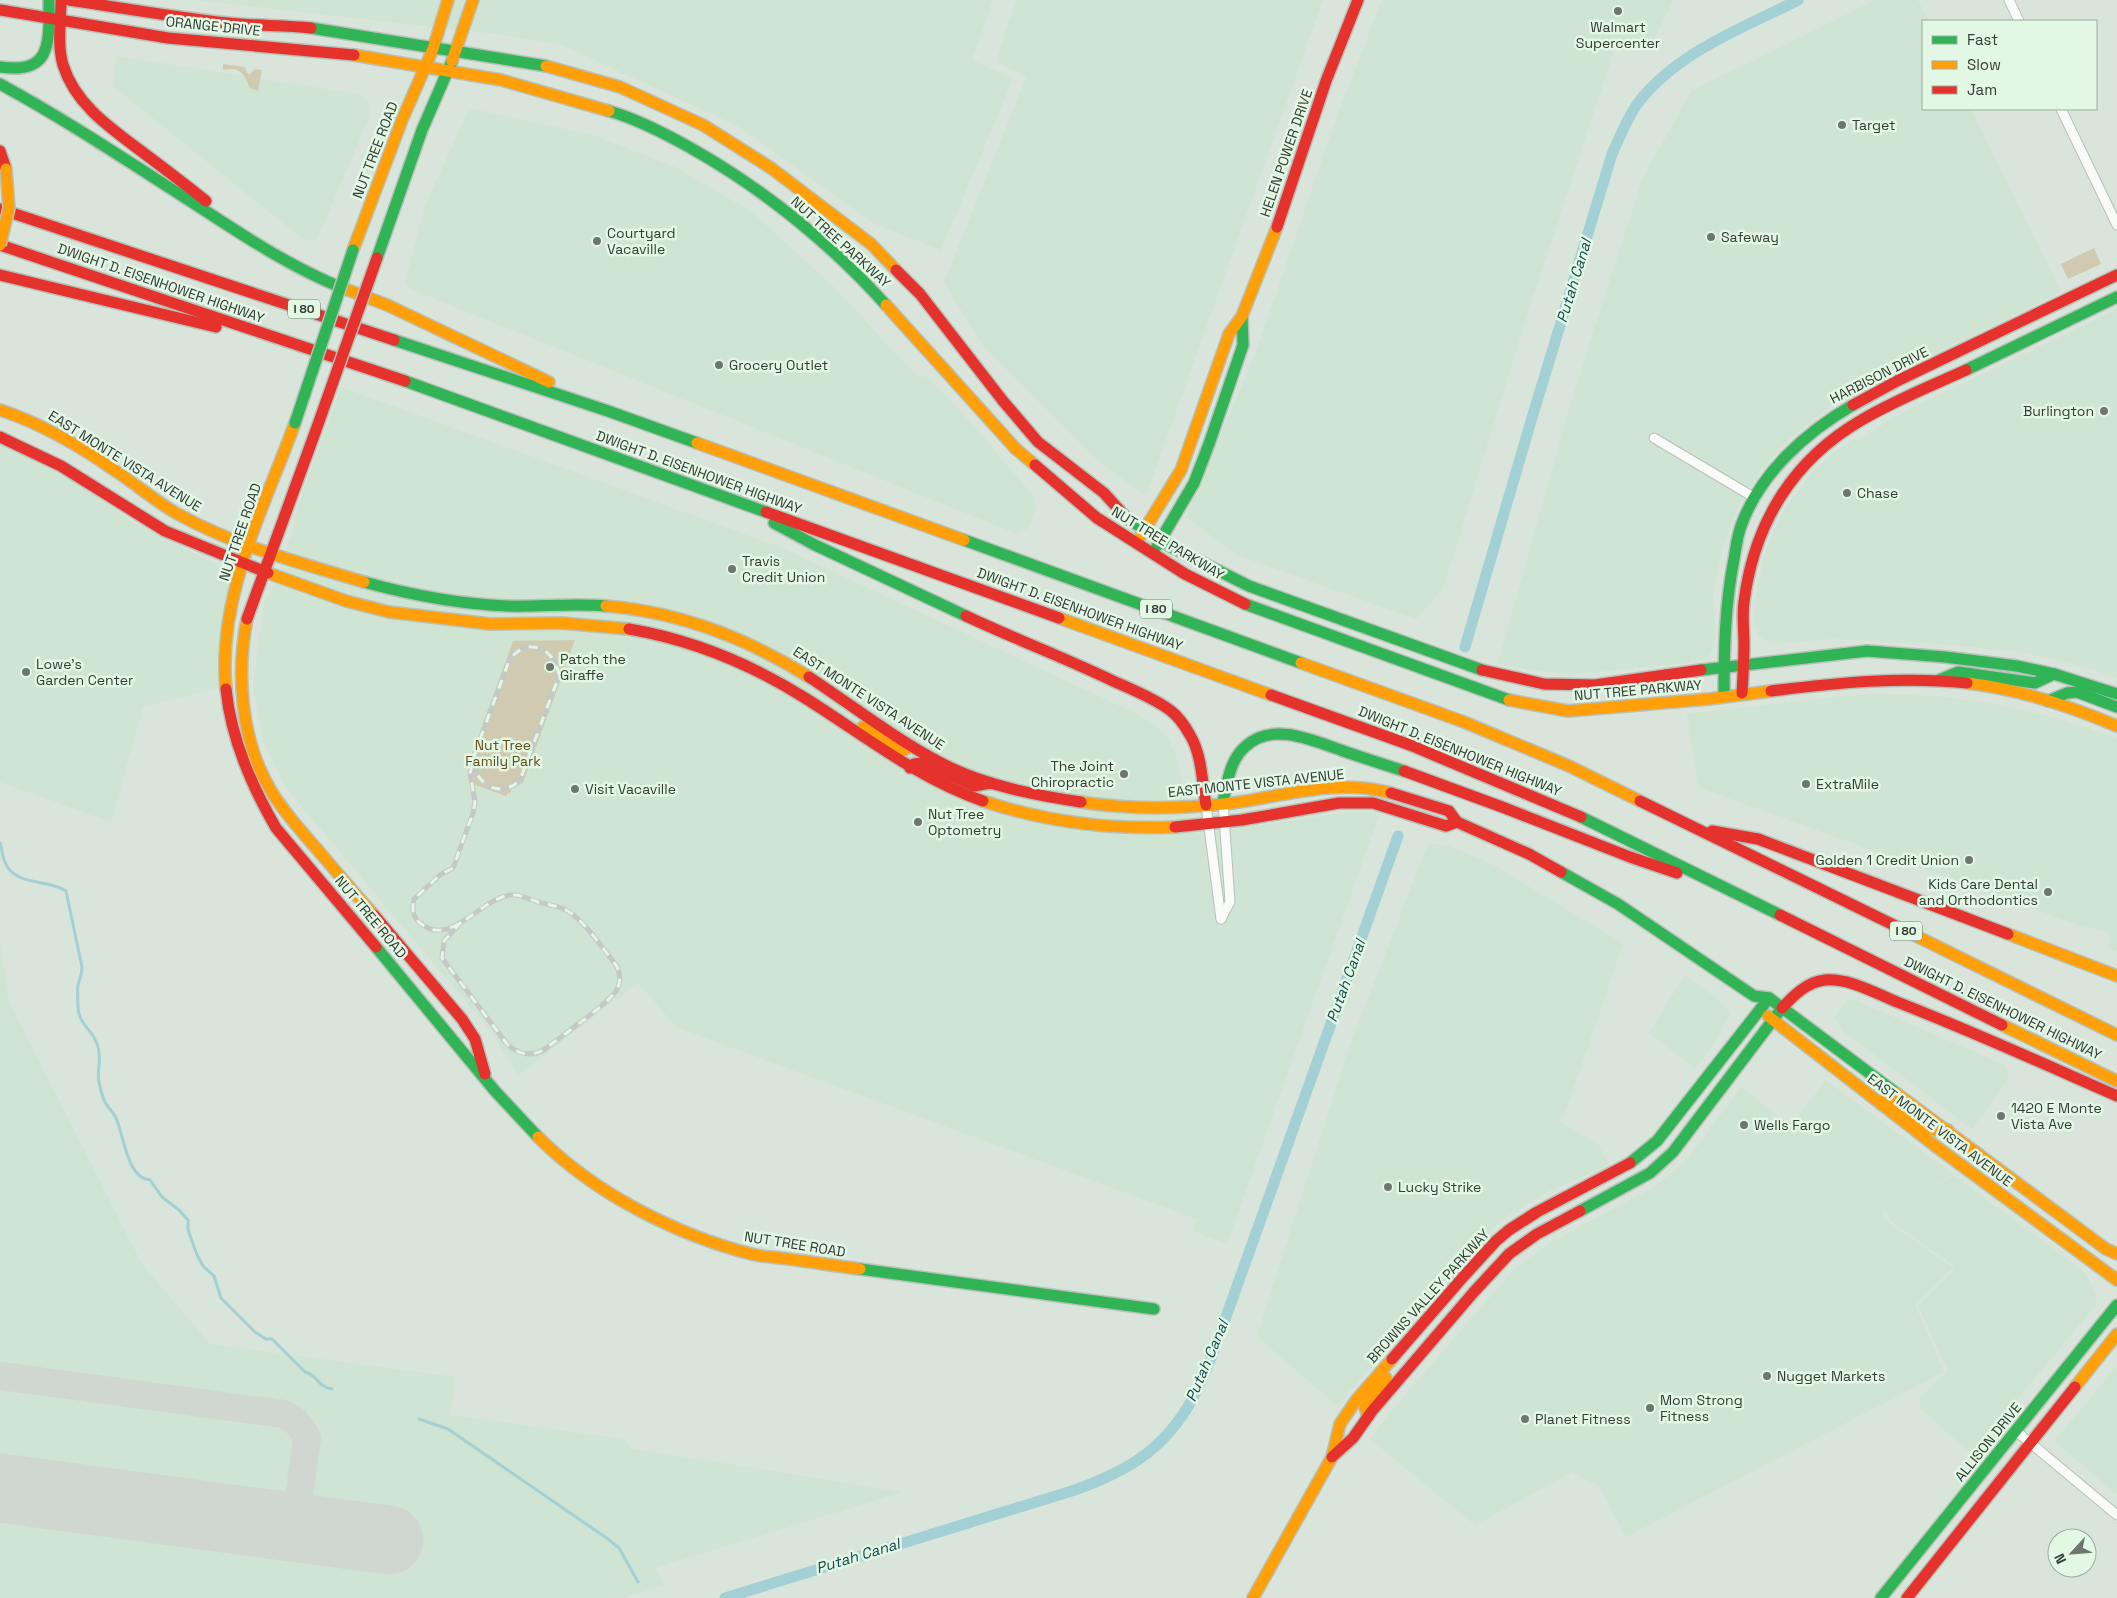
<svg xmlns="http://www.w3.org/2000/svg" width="2117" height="1598" viewBox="0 0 2117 1598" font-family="'Space Grotesk',sans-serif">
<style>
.built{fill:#cfe4d2}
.green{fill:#d0cbb0}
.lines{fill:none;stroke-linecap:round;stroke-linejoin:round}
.stream{stroke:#a3d0d5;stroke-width:3}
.canal{stroke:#a3d0d5;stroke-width:11}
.taxiway{stroke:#cfd7d0;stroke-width:28}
.runway{stroke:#cfd7d0;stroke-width:69}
.street-casing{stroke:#b8c1b9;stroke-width:11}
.fast-casing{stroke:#b8c1b9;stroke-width:14}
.slow-casing{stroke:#b8c1b9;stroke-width:14}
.jam-casing{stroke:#b8c1b9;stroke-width:14}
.street{stroke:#f9fbf9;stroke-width:9}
.fast{stroke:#30b455;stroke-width:11}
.slow{stroke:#ff9f0a;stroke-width:11}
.jam{stroke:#e5322d;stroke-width:11}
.rail-casing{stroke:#c5c9c6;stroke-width:5}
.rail{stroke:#e2f7e4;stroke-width:3;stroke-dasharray:9;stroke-linecap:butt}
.fast-bridge-casing{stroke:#b8c1b9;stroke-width:14;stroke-linecap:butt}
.slow-bridge-casing{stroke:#b8c1b9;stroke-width:14;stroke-linecap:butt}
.jam-bridge-casing{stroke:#b8c1b9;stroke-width:14;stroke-linecap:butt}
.fast-bridge{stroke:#30b455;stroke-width:11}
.slow-bridge{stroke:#ff9f0a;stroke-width:11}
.jam-bridge{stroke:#e5322d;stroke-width:11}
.poi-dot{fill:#6e776f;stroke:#e2f7e4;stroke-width:2}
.labels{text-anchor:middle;stroke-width:5;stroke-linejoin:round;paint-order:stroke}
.shield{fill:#e2f7e4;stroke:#68746a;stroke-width:1}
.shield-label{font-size:12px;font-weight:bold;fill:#343c35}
.street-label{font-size:14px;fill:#343c35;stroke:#e2f7e4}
.poi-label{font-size:14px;fill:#343c35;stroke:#e2f7e4;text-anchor:start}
.park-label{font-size:14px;fill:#644e1a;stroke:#e2f7e4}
.water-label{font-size:15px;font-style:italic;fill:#124750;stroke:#e2f7e4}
</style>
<rect width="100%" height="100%" fill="#d9e5da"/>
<g class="built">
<path d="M 195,0 L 993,0 L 972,60 L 1013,79 L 941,250 L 875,224 L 738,126 L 560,44 L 496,34 Z"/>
<path d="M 1016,0 L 1323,0 L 1146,496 L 1098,461 L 983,346 L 944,282 L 1027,76 L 996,62 Z"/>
<path d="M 1382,0 L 1673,0 L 1653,42 L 1618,39 L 1530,306 L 1443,589 L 1416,619 L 1237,555 L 1186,517 L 1256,352 L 1338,113 Z"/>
<path d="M 1876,0 L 1918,0 L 1928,21 L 1923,21 L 1923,109 L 1971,109 L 2061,292 L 1834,403 L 1790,438 L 1760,472 L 1739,504 L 1721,553 L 1713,594 L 1715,640 L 1710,655 L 1697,662 L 1576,674 L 1529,670 L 1498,663 L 1572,399 L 1642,180 L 1691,91 Z"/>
<path d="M 117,56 L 358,94 L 366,100 L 369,107 L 369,118 L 317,239 L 314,241 L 303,239 L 113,86 Z"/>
<path d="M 473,109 L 593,135 L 677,168 L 752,212 L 835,288 L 894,352 L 918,376 L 928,377 L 960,410 L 1035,498 L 1036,507 L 1032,521 L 1027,529 L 1015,533 L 408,288 L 405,282 L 426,203 L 468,112 Z"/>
<path d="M 2117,309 L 2117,678 L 2067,662 L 2013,651 L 1928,643 L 1831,639 L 1772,644 L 1759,636 L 1754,622 L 1757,588 L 1765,553 L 1779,519 L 1788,504 L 1813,471 L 1838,449 L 1853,439 L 1860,440 L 1894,417 Z"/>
<path d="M 341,387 L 780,547 L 1137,714 L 1158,728 L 1167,737 L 1175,752 L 1196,835 L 1335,814 L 1352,812 L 1380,813 L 1227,1244 L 1193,1231 L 1197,1219 L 676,1027 L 638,982 L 519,1075 L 489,1029 L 287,789 L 263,740 L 253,686 L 264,602 L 271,592 L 293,530 L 294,516 Z"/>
<path d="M 0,443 L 44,458 L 129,520 L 234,574 L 227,686 L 143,707 L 111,822 L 0,782 Z"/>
<path d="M 1876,694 L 1938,696 L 2001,705 L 2056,718 L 2117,738 L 2117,951 L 2108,949 L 2111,933 L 2078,925 L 1698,787 L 1687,714 L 1843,696 Z"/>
<path d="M 1430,843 L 1449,846 L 1492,864 L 1623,944 L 1563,1119 L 1558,1121 L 1598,1144 L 1609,1166 L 1547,1192 L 1503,1219 L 1483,1237 L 1337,1406 L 1257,1336 L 1350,1045 L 1424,854 Z"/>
<path d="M 0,943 L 9,1001 L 142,1264 L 210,1344 L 455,1377 L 450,1415 L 625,1439 L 629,1448 L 903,1492 L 654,1568 L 664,1585 L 621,1598 L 0,1598 Z"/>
<path d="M 1685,975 L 1719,1000 L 1727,1008 L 1730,1016 L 1710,1049 L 1695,1068 L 1649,1033 Z"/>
<path d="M 1852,999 L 2005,1065 L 2009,1078 L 1972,1129 L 1842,1030 L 1835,1018 L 1846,1001 Z"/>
<path d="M 1826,1080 L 1954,1175 L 1882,1212 L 1884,1219 L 1953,1268 L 1915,1305 L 1944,1372 L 1626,1537 L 1600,1487 L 1572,1472 L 1475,1525 L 1370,1439 L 1386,1417 L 1514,1269 L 1548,1244 L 1656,1186 L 1689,1157 L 1741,1087 L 1791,1126 Z"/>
<path d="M 1955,1176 L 2086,1273 L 2096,1294 L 2095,1306 L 1976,1449 L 1968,1451 L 1920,1408 L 1919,1399 L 1948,1371 L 1918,1306 L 1955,1269 L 1954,1266 L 1889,1220 L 1887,1210 Z"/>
<path d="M 2117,1366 L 2117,1495 L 2055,1441 Z"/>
</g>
<g class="green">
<path d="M 223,64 L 245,67 L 247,73 L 250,74 L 255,69 L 262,70 L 258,91 L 250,88 C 247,80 242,68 231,69 C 228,69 225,70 223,69 Z"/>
<path d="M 2094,248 L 2101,264 L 2068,279 L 2061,264 Z"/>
<path d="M 575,640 L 523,783 L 512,788 L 510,794 L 508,793 L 506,796 L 473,784 L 471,769 L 467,768 L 513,641 Z"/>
</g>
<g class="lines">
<g class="stream">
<path d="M 0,843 C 2,849 2,856 5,862 C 15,887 46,878 66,891 L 82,967 C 82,974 80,978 78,985 C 77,991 78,1002 78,1008 C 80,1026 92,1029 97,1044 C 103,1059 96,1071 99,1082 C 100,1088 102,1095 104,1100 C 106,1106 112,1110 115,1116 C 124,1133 126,1178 150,1180 L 162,1197 L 179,1210 L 188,1220 L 188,1230 L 197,1255 L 203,1266 L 214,1276 L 221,1298 L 255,1332 L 266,1339 L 272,1339 L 305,1372 C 318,1375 316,1386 332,1389"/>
<path d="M 419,1419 L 448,1429 L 608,1539 L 619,1548 L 638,1582"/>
</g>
<g class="canal">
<path d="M 1465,647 L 1531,421 L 1612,154 C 1620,137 1627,118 1638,103 C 1677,52 1743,28 1798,0"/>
<path d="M 725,1598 L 1075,1490 C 1128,1471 1165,1449 1193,1398 C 1200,1385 1206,1370 1212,1356 L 1398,836"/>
</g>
<path class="taxiway" d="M 0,1376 L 284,1414 C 296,1420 301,1426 307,1438 L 295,1527"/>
<path class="runway" d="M 0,1488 L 389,1540"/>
<defs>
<g id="street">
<path d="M 2009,0 L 2019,21"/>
<path d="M 2061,109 L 2117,225"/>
<path d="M 1654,438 L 1755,498"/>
<path d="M 1206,805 L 1221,919"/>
<path d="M 1221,919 L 1230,902 L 1223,802"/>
<path d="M 2016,1431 L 2117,1515"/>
</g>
<g id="fast">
<path d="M 311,28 L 546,66"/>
<path d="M 0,67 C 53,75 49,41 49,0"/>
<path d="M 0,84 C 68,121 132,164 198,206 C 244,236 289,266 340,287"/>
<path d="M 609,111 C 637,119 664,133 689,147 C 762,188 830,243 886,305"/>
<path d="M 377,258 L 422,130 L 452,61"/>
<path d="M 394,340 L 608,411 L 697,443"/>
<path d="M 1966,370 L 2117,297"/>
<path d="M 405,381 L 766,512"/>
<path d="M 1123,514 L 1128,519 L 1173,548 L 1249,586 L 1482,670"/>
<path d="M 774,523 L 815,545 L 966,616"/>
<path d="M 964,540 L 1301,663"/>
<path d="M 1157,546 L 1194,483 L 1209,444 L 1243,345 L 1242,316"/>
<path d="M 364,582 C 411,595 459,604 507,606 C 540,607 573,603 606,606"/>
<path d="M 1245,604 L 1509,700"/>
<path d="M 1701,670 L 1867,651 L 1945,657 L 2017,666 L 2054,674 L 2117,694"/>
<path d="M 1939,680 L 1958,672 L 2035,683 L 2054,674"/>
<path d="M 1724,696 C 1724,650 1725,604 1734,559 C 1736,548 1737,537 1741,526 C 1760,473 1806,432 1853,405"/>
<path d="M 2048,701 L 2067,693 L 2077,692 L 2117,707"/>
<path d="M 1223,802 C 1227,783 1230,759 1246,746 C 1274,720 1318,743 1349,753 C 1367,759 1385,765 1404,771"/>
<path d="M 1581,817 L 1780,915"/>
<path d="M 1561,872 L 1618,904 L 1754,996 L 1769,998 L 1896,1093"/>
<path d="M 376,947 L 495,1091 L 538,1137"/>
<path d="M 1630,1163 L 1657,1141 L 1769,998"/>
<path d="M 1580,1211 L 1650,1173 L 1673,1152 L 1782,1008"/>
<path d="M 860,1269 L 1154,1309"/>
<path d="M 1881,1598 L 2117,1305"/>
</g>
<g id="slow">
<path d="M 354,55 L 501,80 L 609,111"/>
<path d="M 452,61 L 473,0"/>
<path d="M 546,66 L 620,87 L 703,125 L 771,168 L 871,244 L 896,270"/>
<path d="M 353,250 L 402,120 L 433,49 L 448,0"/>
<path d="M 340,287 L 387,305 L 549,382"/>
<path d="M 886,305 L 1016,449 L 1035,465"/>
<path d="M 0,410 C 43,424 80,446 117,472 C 137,485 155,501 176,513 C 234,546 301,563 364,582"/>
<path d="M 697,443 L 964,540"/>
<path d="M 1140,537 L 1181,470 L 1229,334 L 1242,316 L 1277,227"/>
<path d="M 268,573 L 346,601 L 389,612 L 490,624 L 562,623 L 629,629"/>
<path d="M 606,606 C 680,612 747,638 809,677"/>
<path d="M 1059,618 L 1271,695"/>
<path d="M 247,619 C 236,674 241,740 270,789 C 284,813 304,834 322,855 C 339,875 356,895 374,915"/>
<path d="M 1301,663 L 1464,722 L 1569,766 L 1640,801"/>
<path d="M 1967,683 C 2018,689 2070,706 2117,726"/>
<path d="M 226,689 C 217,597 264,508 295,423"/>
<path d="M 1509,700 L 1568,711 L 1709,699 L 1771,691"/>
<path d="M 863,727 L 894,748 L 902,751 L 911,746"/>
<path d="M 983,801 C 1046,822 1109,830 1175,827"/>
<path d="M 1081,802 C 1131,810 1182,809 1233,803 C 1284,796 1339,778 1391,793"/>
<path d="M 1910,933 L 2117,1035"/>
<path d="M 2008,934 L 2117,976"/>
<path d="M 1768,1016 L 1934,1145 L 2117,1280"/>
<path d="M 2002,1025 L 2117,1081"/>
<path d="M 1896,1093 L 2106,1249 L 2117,1254"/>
<path d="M 1884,1099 C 1905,1109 1922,1135 1948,1130"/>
<path d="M 538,1137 C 594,1193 674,1234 751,1254 C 763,1257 776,1257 788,1259 C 812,1262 836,1266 860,1269"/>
<path d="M 2075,1387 L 2117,1334"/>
<path d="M 1368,1417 L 1365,1407 L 1386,1378"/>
<path d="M 1253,1598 L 1332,1457 L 1340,1424 L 1357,1399 L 1392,1359"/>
</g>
<g id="jam">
<path d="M 61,0 C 61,21 57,44 63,65 C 76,106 112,129 145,154 C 165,169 186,185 206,201"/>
<path d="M 69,0 C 122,8 174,17 228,23 C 256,26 283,25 311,28"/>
<path d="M 0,10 L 168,38 L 354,55"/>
<path d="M 0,151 L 6,169"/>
<path d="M 0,209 L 394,340"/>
<path d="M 1277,227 L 1326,81 L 1358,0"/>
<path d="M 0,245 L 405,381"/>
<path d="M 896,270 L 920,294 L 1003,401 L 1038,442 L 1104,493 L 1123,514"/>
<path d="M 0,275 L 216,327"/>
<path d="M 1853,405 L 1897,381 L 2117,275"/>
<path d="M 0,437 L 61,466 L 165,531 L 268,573"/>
<path d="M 1035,465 L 1097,518 L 1185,574 L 1245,604"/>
<path d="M 766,512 L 1059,618"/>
<path d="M 966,616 C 1015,639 1065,658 1113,681 C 1131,689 1156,699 1171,711 C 1179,717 1185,726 1190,735 C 1202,755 1202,782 1206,805"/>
<path d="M 247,619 L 316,430"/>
<path d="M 629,629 C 693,640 751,664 805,698 C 864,735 917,778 983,801"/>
<path d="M 1482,670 L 1544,684 L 1595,685 L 1701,670"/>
<path d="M 809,677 C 853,706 895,739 941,763 C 983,785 1034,795 1081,802"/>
<path d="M 226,689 C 231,739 251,785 276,828 L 376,947"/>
<path d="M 1771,691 C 1835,683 1902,676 1967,683"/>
<path d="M 1742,693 C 1743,677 1744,660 1744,644 C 1744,630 1742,616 1744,602 C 1754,524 1792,461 1860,421 C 1893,401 1931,386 1966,370"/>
<path d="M 1271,695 L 1410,745 L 1581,817"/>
<path d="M 910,768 L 914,764 L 921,763 L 974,786 L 991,783"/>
<path d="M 1404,771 L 1502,807 L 1630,857 L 1677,873"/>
<path d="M 1391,793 L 1449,811 L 1457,822 L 1529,854 L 1561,872"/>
<path d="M 1640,801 L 1910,933"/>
<path d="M 1175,827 L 1242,820 L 1339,803 L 1373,803 L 1446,826 L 1457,822"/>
<path d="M 1712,831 L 1758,839 L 2008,934"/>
<path d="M 374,915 L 462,1019 L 475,1039 L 485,1074"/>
<path d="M 1780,915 L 2002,1025"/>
<path d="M 1782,1008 C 1794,995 1807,982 1825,980 C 1849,978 1875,993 1897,1002 C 1972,1031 2044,1064 2117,1096"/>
<path d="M 1392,1359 L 1464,1276 L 1496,1241 L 1509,1230 L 1537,1212 L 1630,1163"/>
<path d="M 1332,1457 L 1353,1438 L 1372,1411 L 1473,1293 L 1509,1254 L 1537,1234 L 1580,1211"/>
<path d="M 1907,1598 L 2075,1387"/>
</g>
</defs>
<use href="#street" class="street-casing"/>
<use href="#fast" class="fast-casing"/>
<use href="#slow" class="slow-casing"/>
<use href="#jam" class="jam-casing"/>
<use href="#street" class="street"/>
<use href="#fast" class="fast"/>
<use href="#slow" class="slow"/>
<use href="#jam" class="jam"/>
<defs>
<path id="rail" d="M 461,922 L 444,941 L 442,958 L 507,1044 C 518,1055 532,1057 545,1049 C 560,1037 607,1005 616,991 C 621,983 621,974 616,965 C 603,949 583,918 564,909 C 556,906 547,904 538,902 C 531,900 524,896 516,895 C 484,892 452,950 420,923 C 412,916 412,908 414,899 L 440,875 L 453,868 L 473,813 L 475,802 L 470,773 L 476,750 L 509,661 C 526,635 556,648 559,676 L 520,780 C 500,801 471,782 474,756"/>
</defs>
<use href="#rail" class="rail-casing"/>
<use href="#rail" class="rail"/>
<defs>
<path id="fast-bridge" d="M 295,423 L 353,250"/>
<path id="slow-bridge" d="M 0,245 L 9,208 L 6,169"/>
<path id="jam-bridge" d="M 316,430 L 377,258"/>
</defs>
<use href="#fast-bridge" class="fast-bridge-casing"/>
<use href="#slow-bridge" class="slow-bridge-casing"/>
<use href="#jam-bridge" class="jam-bridge-casing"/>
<use href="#fast-bridge" class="fast-bridge"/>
<use href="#slow-bridge" class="slow-bridge"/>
<use href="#jam-bridge" class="jam-bridge"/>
</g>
<g class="poi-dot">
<circle cx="1618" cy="11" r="5"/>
<circle cx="1842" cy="125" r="5"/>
<circle cx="1711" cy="237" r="5"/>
<circle cx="597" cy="241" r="5"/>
<circle cx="719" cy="365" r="5"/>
<circle cx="2104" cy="411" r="5"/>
<circle cx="1847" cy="493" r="5"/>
<circle cx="732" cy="569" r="5"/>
<circle cx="550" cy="667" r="5"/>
<circle cx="26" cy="672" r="5"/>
<circle cx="1124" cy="774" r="5"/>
<circle cx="1806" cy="784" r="5"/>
<circle cx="575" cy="789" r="5"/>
<circle cx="918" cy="822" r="5"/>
<circle cx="1969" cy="860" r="5"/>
<circle cx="2048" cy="892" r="5"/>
<circle cx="2001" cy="1116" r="5"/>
<circle cx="1744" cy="1125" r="5"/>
<circle cx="1388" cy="1187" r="5"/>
<circle cx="1767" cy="1376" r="5"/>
<circle cx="1650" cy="1408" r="5"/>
<circle cx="1525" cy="1419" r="5"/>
</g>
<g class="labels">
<g class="shield">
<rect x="288" y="299.5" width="32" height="19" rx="4"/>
<rect x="1140" y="599.5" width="32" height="19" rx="4"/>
<rect x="1890" y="921.5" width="32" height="19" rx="4"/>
</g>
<g class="shield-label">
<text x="304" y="313">I 80</text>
<text x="1156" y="613">I 80</text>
<text x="1906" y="935">I 80</text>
</g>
<g class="street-label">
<text transform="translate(213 26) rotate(6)" y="5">ORANGE DRIVE</text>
<text transform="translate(375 150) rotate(-69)" y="5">NUT TREE ROAD</text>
<text transform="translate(1286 153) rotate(-71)" y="5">HELEN POWER DRIVE</text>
<text transform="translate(841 242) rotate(42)" y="5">NUT TREE PARKWAY</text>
<text transform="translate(161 283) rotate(19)" y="5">DWIGHT D. EISENHOWER HIGHWAY</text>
<text transform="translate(1879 375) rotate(-27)" y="5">HARBISON DRIVE</text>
<text transform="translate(125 461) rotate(32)" y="5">EAST MONTE VISTA AVENUE</text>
<text transform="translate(699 472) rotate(20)" y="5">DWIGHT D. EISENHOWER HIGHWAY</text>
<text transform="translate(240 532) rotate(-71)" y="5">NUT TREE ROAD</text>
<text transform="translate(1168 543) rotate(31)" y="5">NUT TREE PARKWAY</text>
<text transform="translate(1080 609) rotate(20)" y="5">DWIGHT D. EISENHOWER HIGHWAY</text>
<text transform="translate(1638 690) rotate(-5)" y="5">NUT TREE PARKWAY</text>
<text transform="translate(869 698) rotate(33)" y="5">EAST MONTE VISTA AVENUE</text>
<text transform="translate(1460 751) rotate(22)" y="5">DWIGHT D. EISENHOWER HIGHWAY</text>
<text transform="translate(1256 783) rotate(-6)" y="5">EAST MONTE VISTA AVENUE</text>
<text transform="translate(371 917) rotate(50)" y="5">NUT TREE ROAD</text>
<text transform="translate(2003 1008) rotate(26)" y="5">DWIGHT D. EISENHOWER HIGHWAY</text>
<text transform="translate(1940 1130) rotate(37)" y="5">EAST MONTE VISTA AVENUE</text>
<text transform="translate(795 1244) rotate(9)" y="5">NUT TREE ROAD</text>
<text transform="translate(1428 1296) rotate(-48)" y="5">BROWNS VALLEY PARKWAY</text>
<text transform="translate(1988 1442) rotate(-51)" y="5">ALLISON DRIVE</text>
</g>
<g class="poi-label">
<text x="1618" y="32" text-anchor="middle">Walmart<tspan x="1618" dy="16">Supercenter</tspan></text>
<text x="1852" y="130">Target</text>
<text x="607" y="238">Courtyard<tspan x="607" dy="16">Vacaville</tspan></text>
<text x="1721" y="242">Safeway</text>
<text x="729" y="370">Grocery Outlet</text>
<text x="2094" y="416" text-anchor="end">Burlington</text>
<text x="1857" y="498">Chase</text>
<text x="742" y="566">Travis<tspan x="742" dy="16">Credit Union</tspan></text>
<text x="560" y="664">Patch the<tspan x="560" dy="16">Giraffe</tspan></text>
<text x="36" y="669">Lowe's<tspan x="36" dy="16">Garden Center</tspan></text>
<text x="1114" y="771" text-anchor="end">The Joint<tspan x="1114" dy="16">Chiropractic</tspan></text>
<text x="1816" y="789">ExtraMile</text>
<text x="585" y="794">Visit Vacaville</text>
<text x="928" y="819">Nut Tree<tspan x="928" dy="16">Optometry</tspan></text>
<text x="1959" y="865" text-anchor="end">Golden 1 Credit Union</text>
<text x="2038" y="889" text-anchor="end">Kids Care Dental<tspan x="2038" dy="16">and Orthodontics</tspan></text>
<text x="2011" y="1113">1420 E Monte<tspan x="2011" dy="16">Vista Ave</tspan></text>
<text x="1754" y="1130">Wells Fargo</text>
<text x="1398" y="1192">Lucky Strike</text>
<text x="1777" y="1381">Nugget Markets</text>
<text x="1660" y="1405">Mom Strong<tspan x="1660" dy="16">Fitness</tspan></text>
<text x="1535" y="1424">Planet Fitness</text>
</g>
<g class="park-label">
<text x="503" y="750">Nut Tree<tspan x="503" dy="16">Family Park</tspan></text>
</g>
<g class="water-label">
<text transform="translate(1574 281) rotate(-73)" y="5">Putah Canal</text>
<text transform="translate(1346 981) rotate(-70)" y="5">Putah Canal</text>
<text transform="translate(1207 1361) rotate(-67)" y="5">Putah Canal</text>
<text transform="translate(858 1556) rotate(-17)" y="5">Putah Canal</text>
</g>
</g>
<rect x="1922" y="20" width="175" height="90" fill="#e2f7e4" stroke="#9cac9e"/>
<rect x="1932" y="36" width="25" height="8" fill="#30b455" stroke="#9cac9e"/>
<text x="1967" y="45" font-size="15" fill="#343c35">Fast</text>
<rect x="1932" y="61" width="25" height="8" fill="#ff9f0a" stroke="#9cac9e"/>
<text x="1967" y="70" font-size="15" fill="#343c35">Slow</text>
<rect x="1932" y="86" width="25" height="8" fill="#e5322d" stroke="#9cac9e"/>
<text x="1967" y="95" font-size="15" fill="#343c35">Jam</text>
<g transform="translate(2072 1553) rotate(244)"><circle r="24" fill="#e2f7e4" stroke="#9cac9e"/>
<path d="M0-4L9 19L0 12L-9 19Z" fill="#6e776f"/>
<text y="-8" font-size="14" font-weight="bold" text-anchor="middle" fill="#343c35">N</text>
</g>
</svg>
